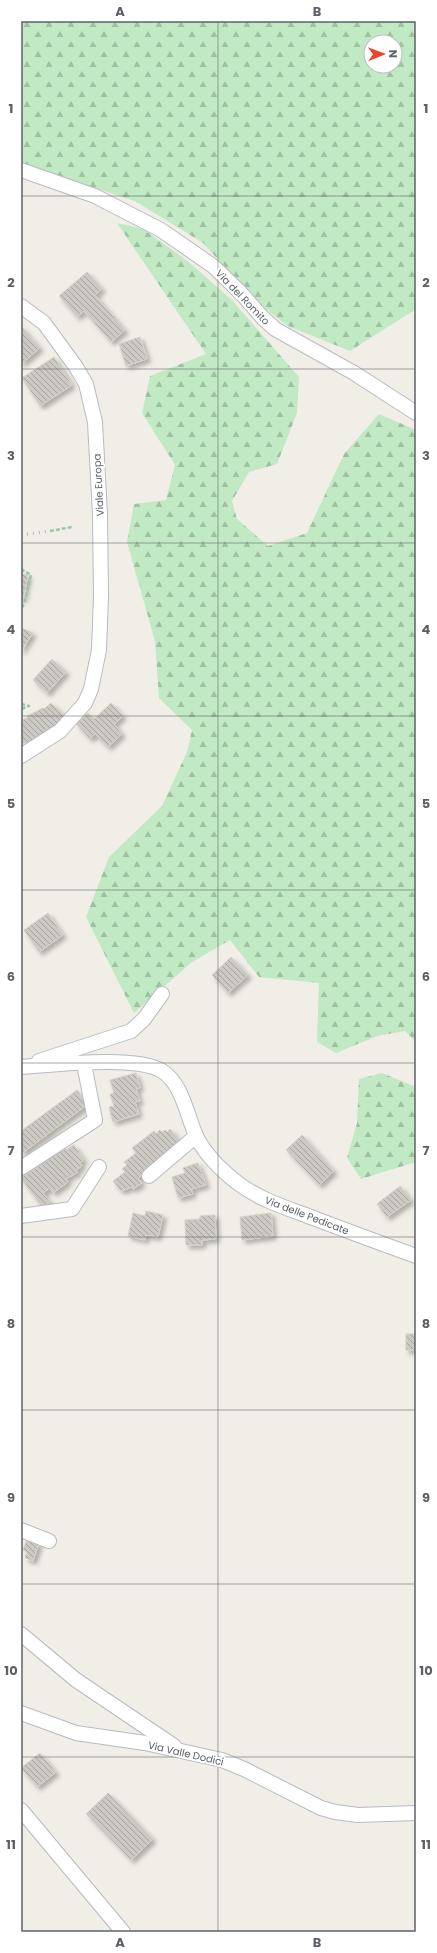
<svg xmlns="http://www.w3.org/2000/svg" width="437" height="1953" viewBox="0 0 437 1953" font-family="Poppins,sans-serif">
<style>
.forest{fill:url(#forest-firs);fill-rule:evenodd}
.building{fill:url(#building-back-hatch);stroke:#d6d1c4;filter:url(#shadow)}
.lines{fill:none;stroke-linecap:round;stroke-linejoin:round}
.minor-casing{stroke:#b8bbc0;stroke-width:16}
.path{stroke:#98c8a8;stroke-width:2.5;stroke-dasharray:4 2;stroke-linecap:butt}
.minor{stroke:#fff;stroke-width:14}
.rail{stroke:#b5b5b7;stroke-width:3;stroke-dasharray:1 5;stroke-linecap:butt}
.grid{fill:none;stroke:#5d6167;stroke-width:1;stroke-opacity:0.55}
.labels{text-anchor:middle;stroke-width:4;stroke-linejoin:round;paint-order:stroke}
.street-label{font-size:10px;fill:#5d6167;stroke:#fff}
.neatline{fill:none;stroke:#5d6167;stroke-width:1.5}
.grid-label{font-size:13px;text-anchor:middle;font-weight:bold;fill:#5d6167}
</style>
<defs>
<pattern id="forest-firs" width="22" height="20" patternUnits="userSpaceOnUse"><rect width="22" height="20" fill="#c1e9c3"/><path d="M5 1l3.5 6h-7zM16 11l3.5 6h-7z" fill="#a0c0a2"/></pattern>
<pattern id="building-back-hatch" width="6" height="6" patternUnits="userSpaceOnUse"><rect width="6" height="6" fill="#ccc8c3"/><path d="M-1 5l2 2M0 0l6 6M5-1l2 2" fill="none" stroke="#a9a6a2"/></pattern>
<filter id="shadow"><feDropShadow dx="3.5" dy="3.5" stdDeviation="2" flood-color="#0004"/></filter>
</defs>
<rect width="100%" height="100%" fill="#f0eee6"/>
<g class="forest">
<path d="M 21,21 L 416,21 L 416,309 L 350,351 L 288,326 L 259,304 L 203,243 L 135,201 L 21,164 ZM 371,42 L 395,42 L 395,66 L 371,66 Z"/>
<path d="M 117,223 L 143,229 L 185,259 L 231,299 L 299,377 L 297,413 L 277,464 L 249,472 L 232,501 L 237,519 L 268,546 L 307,533 L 344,454 L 379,414 L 416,430 L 416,1042 L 405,1031 L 377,1036 L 336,1053 L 317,1042 L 319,983 L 259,977 L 230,940 L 192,962 L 134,1013 L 86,917 L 109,857 L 162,806 L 187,752 L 192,730 L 159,698 L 155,641 L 127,542 L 134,504 L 166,500 L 175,465 L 142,413 L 150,376 L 206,354 Z"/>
<path d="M 382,1073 L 416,1087 L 416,1162 L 361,1179 L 347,1158 L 357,1123 L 359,1079 Z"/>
</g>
<g class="building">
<path d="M 87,272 L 102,289 L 95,295 L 125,330 L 111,342 L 84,311 L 77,317 L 59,296 Z"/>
<path d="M 21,326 L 40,348 L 21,364 Z"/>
<path d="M 140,337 L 147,359 L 126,366 L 119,344 Z"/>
<path d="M 54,357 L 72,385 L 40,406 L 22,378 Z"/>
<path d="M 21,574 L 28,575 L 23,599 L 21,599 Z"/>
<path d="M 21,628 L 33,633 L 21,651 Z"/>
<path d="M 52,659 L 66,672 L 47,693 L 33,680 Z"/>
<path d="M 51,703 L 67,718 L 30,743 L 21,743 L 21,720 L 28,718 L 27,716 L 43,708 L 44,709 Z"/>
<path d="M 111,703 L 123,716 L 114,724 L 122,734 L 108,747 L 95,734 L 90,739 L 76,724 L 88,713 L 94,719 Z"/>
<path d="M 48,913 L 63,935 L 39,952 L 24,930 Z"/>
<path d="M 231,957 L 248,975 L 228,993 L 212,975 Z"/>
<path d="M 136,1073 L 140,1088 L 136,1089 L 140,1101 L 135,1102 L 139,1114 L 113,1122 L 109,1107 L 114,1106 L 110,1094 L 114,1093 L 110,1080 Z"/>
<path d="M 77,1090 L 88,1104 L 21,1154 L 21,1131 Z"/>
<path d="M 170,1129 L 182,1144 L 138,1178 L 142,1183 L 133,1189 L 132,1187 L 121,1191 L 113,1181 L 125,1172 L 122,1169 L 127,1165 L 124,1162 L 136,1153 L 132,1148 L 154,1131 L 156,1134 L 160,1130 L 162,1132 L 165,1130 L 167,1132 Z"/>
<path d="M 302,1135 L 334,1171 L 319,1185 L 286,1150 Z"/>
<path d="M 74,1145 L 84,1160 L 80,1163 L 82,1166 L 76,1170 L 78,1172 L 66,1179 L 68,1182 L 53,1193 L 50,1188 L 43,1193 L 50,1202 L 42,1207 L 21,1178 L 65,1148 L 66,1150 Z"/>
<path d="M 198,1163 L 206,1185 L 191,1189 L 193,1194 L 178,1198 L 172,1177 L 185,1173 L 183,1168 Z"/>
<path d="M 400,1186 L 411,1200 L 387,1217 L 377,1204 Z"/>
<path d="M 146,1211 L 163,1215 L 158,1237 L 146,1235 L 145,1240 L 128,1236 L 133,1213 L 145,1216 Z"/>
<path d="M 271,1213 L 273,1236 L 242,1240 L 240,1217 Z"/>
<path d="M 215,1215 L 216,1239 L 202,1240 L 202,1245 L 186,1245 L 185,1220 L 200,1219 L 200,1216 Z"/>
<rect x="406" y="1334" width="10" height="16"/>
<path d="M 27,1539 L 39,1543 L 33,1561 L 25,1558 L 27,1552 L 23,1550 Z"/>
<path d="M 40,1753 L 56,1772 L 37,1787 L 21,1768 Z"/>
<path d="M 108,1793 L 153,1839 L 131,1860 L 86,1814 Z"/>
</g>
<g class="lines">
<defs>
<g id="minor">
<path d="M 21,170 L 95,196 L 161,230 L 213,266 L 241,293 L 262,317 L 275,329 L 354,373 L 416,413"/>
<path d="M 21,306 L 44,323 L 76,367 L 86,384 L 95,422 L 100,514 L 101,596 L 99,650 L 91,689 L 85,703 L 60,731 L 21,756"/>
<path d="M 39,1061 L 131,1031 L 144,1019 L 162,994"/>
<path d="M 21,1067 C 54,1065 136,1055 162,1071 C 183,1084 187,1117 197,1138 C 207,1157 222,1171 239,1184 C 262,1201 290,1209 316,1219 C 350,1232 383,1244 416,1256"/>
<path d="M 21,1168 L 95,1120 L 84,1064"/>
<path d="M 149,1176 L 196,1136"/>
<path d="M 21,1216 L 72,1209 L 99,1167"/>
<path d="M 21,1530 L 49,1541"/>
<path d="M 21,1634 L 76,1680 L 174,1746"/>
<path d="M 21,1713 L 76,1733 L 145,1743 L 222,1760 L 244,1769 L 321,1808 L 335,1812 L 358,1815 L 416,1813"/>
<path d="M 21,1810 L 123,1932"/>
</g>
</defs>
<use href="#minor" class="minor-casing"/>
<g class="path">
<path d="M 50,531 L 72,527"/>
<path d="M 21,569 L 31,575 L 24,604 L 21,609"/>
<path d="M 21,704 L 29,706 L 21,709"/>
</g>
<use href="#minor" class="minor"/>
<path class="rail" d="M 21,535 L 50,531"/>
</g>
<path class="grid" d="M 218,21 L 218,1932M 21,196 L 416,196M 21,369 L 416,369M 21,543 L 416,543M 21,716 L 416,716M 21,890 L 416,890M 21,1063 L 416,1063M 21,1237 L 416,1237M 21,1410 L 416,1410M 21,1584 L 416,1584M 21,1757 L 416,1757"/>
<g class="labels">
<g class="street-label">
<text transform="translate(243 297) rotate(46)" y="4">Via del Romito</text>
<text transform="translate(98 485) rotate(-93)" y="4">Viale Europa</text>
<text transform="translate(307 1215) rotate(21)" y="4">Via delle Pedicate</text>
<text transform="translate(186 1753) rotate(13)" y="4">Via Valle Dodici</text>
</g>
</g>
<rect width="437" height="1953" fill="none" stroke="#ffffff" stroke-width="44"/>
<g transform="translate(383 54) rotate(89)"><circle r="19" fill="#ffffff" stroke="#bec0c2"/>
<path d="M0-3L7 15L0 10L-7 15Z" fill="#f34029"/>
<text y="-6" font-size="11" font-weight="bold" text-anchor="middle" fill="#5d6167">N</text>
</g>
<rect x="22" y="22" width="393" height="1909" class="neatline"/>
<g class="grid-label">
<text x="120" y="16">A</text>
<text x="317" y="16">B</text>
<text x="11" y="113">1</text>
<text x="426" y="113">1</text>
<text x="11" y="287">2</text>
<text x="426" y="287">2</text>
<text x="11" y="460">3</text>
<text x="426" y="460">3</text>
<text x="11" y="634">4</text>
<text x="426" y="634">4</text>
<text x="11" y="808">5</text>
<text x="426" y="808">5</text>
<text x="11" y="981">6</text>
<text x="426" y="981">6</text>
<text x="11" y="1155">7</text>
<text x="426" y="1155">7</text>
<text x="11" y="1328">8</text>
<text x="426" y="1328">8</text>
<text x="11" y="1502">9</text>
<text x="426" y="1502">9</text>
<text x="11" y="1675">10</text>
<text x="426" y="1675">10</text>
<text x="11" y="1849">11</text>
<text x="426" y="1849">11</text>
<text x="120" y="1947">A</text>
<text x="317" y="1947">B</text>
</g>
</svg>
